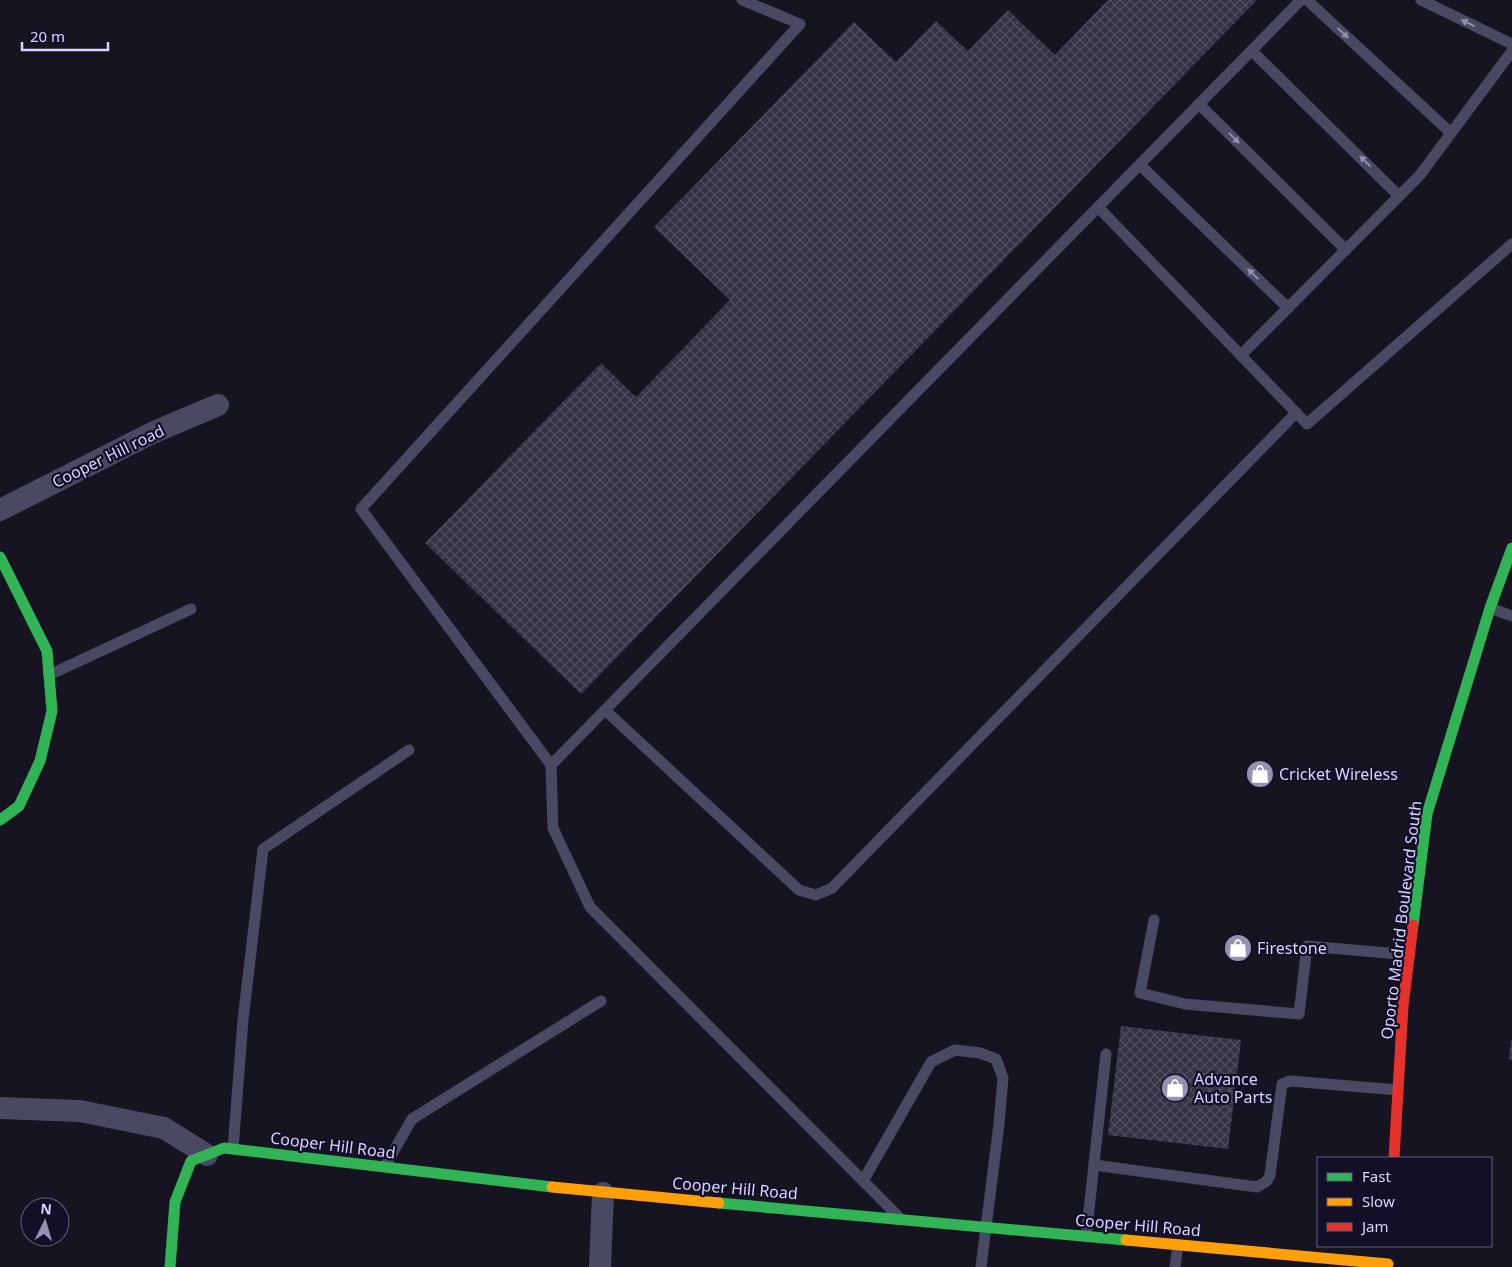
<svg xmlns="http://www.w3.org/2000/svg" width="1512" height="1267" viewBox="0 0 1512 1267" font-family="'Noto Sans',sans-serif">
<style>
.building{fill:url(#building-cross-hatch)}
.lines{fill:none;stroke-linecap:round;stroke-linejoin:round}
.lane{stroke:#4a4962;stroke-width:11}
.street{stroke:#4a4962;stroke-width:22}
.fast{stroke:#30b455;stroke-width:11}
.slow{stroke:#ff9f0a;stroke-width:11}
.jam{stroke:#e5322d;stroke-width:11}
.oneway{fill:#928eb0}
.labels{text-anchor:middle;stroke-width:4.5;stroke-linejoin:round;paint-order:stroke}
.street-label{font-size:16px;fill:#d9d4ff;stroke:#130f26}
.poi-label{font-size:16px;fill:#d9d4ff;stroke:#130f26;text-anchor:start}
</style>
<defs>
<pattern id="building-cross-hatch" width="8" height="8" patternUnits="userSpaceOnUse" patternTransform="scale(1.25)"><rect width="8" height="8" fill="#343243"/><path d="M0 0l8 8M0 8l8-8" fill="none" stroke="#514f5f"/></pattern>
</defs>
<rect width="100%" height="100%" fill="#161421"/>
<g class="building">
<path d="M 1108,0 L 1257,0 L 581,694 L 425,543 L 601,363 L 636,397 L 730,300 L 654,227 L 854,22 L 896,62 L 936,21 L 968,51 L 1008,10 L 1055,55 Z"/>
<path d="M 1121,1026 L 1241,1040 L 1228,1149 L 1108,1135 Z"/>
<path d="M 1511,1041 L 1512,1041 L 1512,1060 L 1509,1059 Z"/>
</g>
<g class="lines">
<g class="lane">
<path d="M 1307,0 L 1451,133"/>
<path d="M 1421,0 L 1512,44"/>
<path d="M 1252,51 L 1399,196"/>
<path d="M 1199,104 L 1346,250"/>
<path d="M 1140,165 L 1288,308"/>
<path d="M 1098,207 L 1307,424 L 1512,244"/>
<path d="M 1241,355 L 1420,175 L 1512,51"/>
<path d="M 1490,608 L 1512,616"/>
<path d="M 49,675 L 191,609"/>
<path d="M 605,710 L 799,890 L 816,895 L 832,888 L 1296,413"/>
<path d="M 551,765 L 361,509 L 800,24 L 742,0"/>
<path d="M 1154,920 L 1140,993 L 1185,1004 L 1299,1014 L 1307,946 L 1410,955"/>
<path d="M 233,1149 L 243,1020 L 263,849 L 409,750"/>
<path d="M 1094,1165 L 1257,1187 L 1267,1181 L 1270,1175 L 1282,1084 L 1290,1081 L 1398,1090"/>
<path d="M 385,1166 L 412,1119 L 601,1001"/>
<path d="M 863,1181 L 931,1062 L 955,1050 L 980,1053 L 996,1059 L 1003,1078 L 999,1124 L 981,1267"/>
<path d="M 898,1216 L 590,907 L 553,828 L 551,765 L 1301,0"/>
<path d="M 1086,1237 L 1106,1054"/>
<path d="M 1175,1267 L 1178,1245"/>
</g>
<g class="street">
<path d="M 0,510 L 152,433 L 218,405"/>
<path d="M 0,1108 L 80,1111 L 164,1128 L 207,1155"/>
<path d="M 600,1267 L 603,1193"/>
</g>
<g class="fast">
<path d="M 0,557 L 47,651 L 52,711 L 40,761 L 19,806 L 0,820"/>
<path d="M 1413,925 L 1427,814 L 1490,608 L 1512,548"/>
<path d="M 719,1203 L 1126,1240"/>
<path d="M 170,1267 L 175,1202 L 191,1161 L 224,1148 L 552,1187"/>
</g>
<g class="slow">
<path d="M 552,1187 L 719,1203"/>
<path d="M 1126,1240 L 1388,1264"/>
</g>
<path class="jam" d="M 1394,1158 L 1403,1006 L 1413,925"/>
</g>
<defs><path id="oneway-solid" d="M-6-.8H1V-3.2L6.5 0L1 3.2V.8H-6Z" transform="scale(1.25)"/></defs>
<g class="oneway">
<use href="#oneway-solid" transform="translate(1468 23) rotate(-154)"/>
<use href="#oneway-solid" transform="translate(1343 33) rotate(43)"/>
<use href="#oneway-solid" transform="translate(1234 138) rotate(45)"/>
<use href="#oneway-solid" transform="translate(1365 161) rotate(-135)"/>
<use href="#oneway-solid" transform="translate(1253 274) rotate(-136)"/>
</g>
<defs>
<symbol id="shop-disc" viewBox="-11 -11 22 22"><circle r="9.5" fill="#9591b1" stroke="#130f26"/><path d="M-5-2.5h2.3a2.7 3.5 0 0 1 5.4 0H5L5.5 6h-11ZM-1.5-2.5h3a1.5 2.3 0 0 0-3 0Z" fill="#fff"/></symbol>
</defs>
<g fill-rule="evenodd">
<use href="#shop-disc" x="1244" y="758" width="32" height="32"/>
<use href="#shop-disc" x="1222" y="932" width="32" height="32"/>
<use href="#shop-disc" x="1159" y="1072" width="32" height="32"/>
</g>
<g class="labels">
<g class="street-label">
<text transform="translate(108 456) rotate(-26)" y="6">Cooper Hill road</text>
<text transform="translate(1401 920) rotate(-83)" y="6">Oporto Madrid Boulevard South</text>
<text transform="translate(333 1145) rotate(7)" y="6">Cooper Hill Road</text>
<text transform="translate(735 1188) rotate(5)" y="6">Cooper Hill Road</text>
<text transform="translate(1138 1225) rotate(5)" y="6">Cooper Hill Road</text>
</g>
<g class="poi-label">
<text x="1279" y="780">Cricket Wireless</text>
<text x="1257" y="954">Firestone</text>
<text x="1194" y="1085">Advance<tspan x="1194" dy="18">Auto Parts</tspan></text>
</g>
</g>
<rect x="1317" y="1157" width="175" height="90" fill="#130f26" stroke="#625e7d"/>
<rect x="1327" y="1173" width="25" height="8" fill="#30b455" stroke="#625e7d"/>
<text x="1362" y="1182" font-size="15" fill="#d9d4ff">Fast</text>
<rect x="1327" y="1198" width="25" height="8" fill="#ff9f0a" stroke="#625e7d"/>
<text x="1362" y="1207" font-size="15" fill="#d9d4ff">Slow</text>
<rect x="1327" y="1223" width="25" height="8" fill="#e5322d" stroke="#625e7d"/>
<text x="1362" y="1232" font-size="15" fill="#d9d4ff">Jam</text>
<g transform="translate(45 1222) rotate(5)"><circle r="24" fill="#130f26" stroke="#625e7d"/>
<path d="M0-4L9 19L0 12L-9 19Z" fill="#9591b1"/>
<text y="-8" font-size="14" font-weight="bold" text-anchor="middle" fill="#d9d4ff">N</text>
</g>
<path d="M22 42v8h86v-8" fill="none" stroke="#d9d4ff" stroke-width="2.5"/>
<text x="30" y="42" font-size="15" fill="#d9d4ff" stroke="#130f26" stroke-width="4" paint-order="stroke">20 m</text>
</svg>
